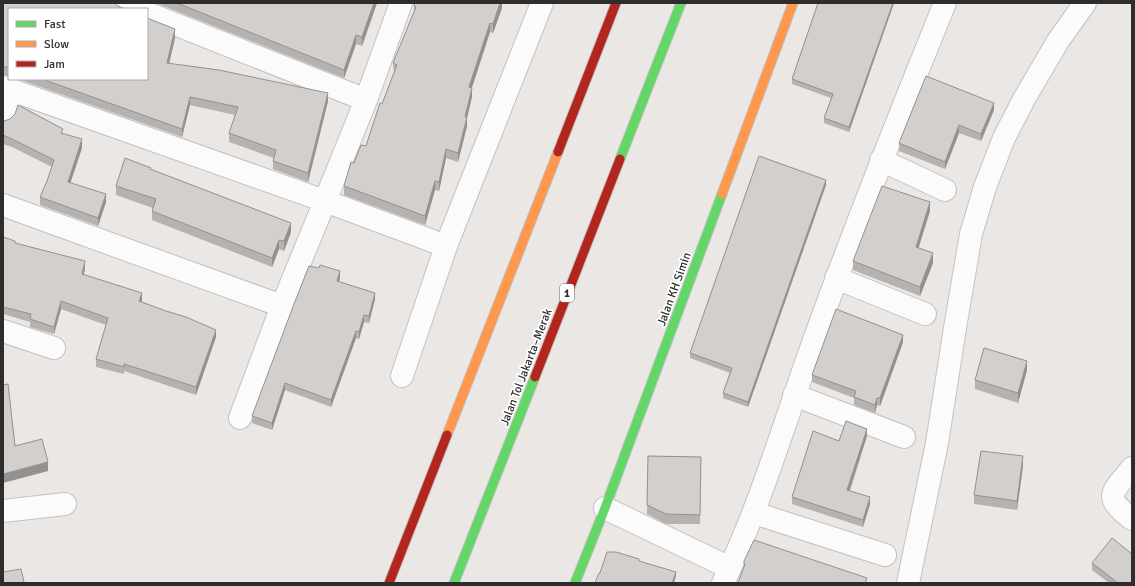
<svg xmlns="http://www.w3.org/2000/svg" width="1135" height="586" viewBox="0 0 1135 586" font-family="Signika,sans-serif">
<style>
.lines{fill:none;stroke-linecap:round;stroke-linejoin:round}
.street-casing{stroke:#c3c2c2;stroke-width:24}
.fast-casing{stroke:#c3c2c2;stroke-width:11}
.slow-casing{stroke:#c3c2c2;stroke-width:11}
.jam-casing{stroke:#c3c2c2;stroke-width:11}
.street{stroke:#fcfbfb;stroke-width:22}
.fast{stroke:#63d668;stroke-width:9}
.slow{stroke:#ff974d;stroke-width:9}
.jam{stroke:#b3261e;stroke-width:9}
.wall{fill:#b5b2b0}
.shaded-wall{fill:#939190}
.building{fill:#d2cfcd;stroke:#939190}
.labels{text-anchor:middle;stroke-width:3.5;stroke-linejoin:round;paint-order:stroke}
.shield{fill:#fff;stroke:#6c6c6c;stroke-width:1}
.shield-label{font-size:11px;font-weight:bold;fill:#2d2d2d}
.street-label{font-size:12px;fill:#2d2d2d;stroke:#fff}
</style>
<rect width="100%" height="100%" fill="#eae7e4"/>
<g class="lines">
<defs>
<g id="street">
<path d="M 123,3 L 138,9"/>
<path d="M 147,13 L 366,100"/>
<path d="M 3,87 L 325,201 L 366,100 L 401,3"/>
<path d="M 3,117 L 14,91"/>
<path d="M 881,160 L 945,190"/>
<path d="M 3,205 L 282,306"/>
<path d="M 836,278 L 925,314"/>
<path d="M 3,331 L 54,348"/>
<path d="M 402,376 L 446,246 L 542,3"/>
<path d="M 794,395 L 904,437"/>
<path d="M 240,418 L 282,306 L 325,201 L 446,246"/>
<path d="M 1132,468 C 1112,493 1102,496 1132,519"/>
<path d="M 605,508 L 730,568"/>
<path d="M 3,511 L 65,504"/>
<path d="M 754,513 L 885,555"/>
<path d="M 723,583 C 760,506 784,424 813,343 C 854,229 899,116 945,3"/>
<path d="M 908,583 L 937,443 L 955,328 L 971,234 L 985,187 L 1004,138 L 1024,99 L 1058,41 L 1085,3"/>
</g>
<g id="fast">
<path d="M 620,159 L 681,3"/>
<path d="M 454,583 L 535,377"/>
<path d="M 575,583 L 605,508 L 722,194"/>
</g>
<g id="slow">
<path d="M 722,194 L 793,3"/>
<path d="M 447,435 L 558,152"/>
</g>
<g id="jam">
<path d="M 558,152 L 616,3"/>
<path d="M 535,377 L 620,159"/>
<path d="M 389,583 L 447,435"/>
</g>
</defs>
<use href="#street" class="street-casing"/>
<use href="#fast" class="fast-casing"/>
<use href="#slow" class="slow-casing"/>
<use href="#jam" class="jam-casing"/>
<use href="#street" class="street"/>
<use href="#fast" class="fast"/>
<use href="#slow" class="slow"/>
<use href="#jam" class="jam"/>
</g>
<g class="wall">
<path d="M 3,3 L 9,9 L 9,76 L 3,75 Z"/>
<path d="M 156,3 L 377,3 L 362,46 L 356,44 L 344,78 Z"/>
<path d="M 502,3 L 502,8 L 493,33 L 490,32 L 472,88 L 472,97 L 467,117 L 467,126 L 458,162 L 446,158 L 439,191 L 435,190 L 425,225 L 344,195 L 344,186 L 354,163 L 366,146 L 382,104 L 394,73 L 393,63 L 414,12 L 414,6 Z"/>
<path d="M 818,3 L 894,3 L 849,132 L 824,123 L 824,118 L 831,98 L 792,84 L 792,79 Z"/>
<path d="M 175,38 L 169,64 L 328,101 L 308,182 L 273,169 L 273,161 L 274,158 L 229,142 L 229,133 L 235,115 L 190,105 L 182,137 L 18,79 L 147,79 Z"/>
<path d="M 994,110 L 981,141 L 959,133 L 945,169 L 899,151 L 899,143 Z"/>
<path d="M 3,121 L 63,133 L 82,148 L 70,183 L 106,202 L 98,226 L 40,205 L 40,197 L 47,181 L 52,167 L 12,147 L 3,144 Z"/>
<path d="M 151,169 L 291,232 L 284,251 L 279,249 L 272,267 L 152,220 L 152,211 L 153,208 L 116,195 L 116,186 Z"/>
<path d="M 826,185 L 748,407 L 723,398 L 723,393 L 730,373 L 690,358 L 690,353 Z"/>
<path d="M 930,211 L 918,248 L 933,263 L 920,296 L 853,270 L 853,261 Z"/>
<path d="M 3,237 L 15,244 L 85,269 L 83,275 L 142,301 L 141,301 L 216,337 L 196,395 L 124,371 L 124,374 L 96,367 L 96,359 L 106,325 L 61,309 L 54,334 L 30,327 L 30,322 L 3,314 Z"/>
<path d="M 340,278 L 339,282 L 375,299 L 369,323 L 364,322 L 359,339 L 356,338 L 331,407 L 285,390 L 272,430 L 252,423 L 252,416 Z"/>
<path d="M 903,342 L 880,406 L 877,405 L 875,413 L 854,405 L 854,398 L 812,382 L 812,375 Z"/>
<path d="M 1027,370 L 1018,403 L 975,389 L 975,380 Z"/>
<path d="M 867,436 L 850,491 L 870,504 L 863,527 L 792,504 L 792,497 L 839,441 Z"/>
<path d="M 648,456 L 701,457 L 700,524 L 666,524 L 647,514 Z"/>
<path d="M 1023,466 L 1017,510 L 974,504 L 974,495 Z"/>
<path d="M 1092,563 L 1132,583 L 1109,583 L 1092,570 Z"/>
</g>
<g class="shaded-wall">
<path d="M 374,3 L 377,3 L 362,46 L 362,37 Z"/>
<path d="M 500,3 L 502,3 L 502,8 L 493,33 L 493,24 Z"/>
<path d="M 893,3 L 894,3 L 849,132 L 849,127 Z"/>
<path d="M 490,23 L 490,32 L 469,96 L 469,87 Z"/>
<path d="M 175,29 L 175,38 L 167,72 L 167,63 Z"/>
<path d="M 356,35 L 356,44 L 344,78 L 344,70 Z"/>
<path d="M 472,88 L 472,97 L 465,126 L 465,117 Z"/>
<path d="M 328,93 L 328,101 L 308,182 L 308,173 Z"/>
<path d="M 190,97 L 190,105 L 182,137 L 182,129 Z"/>
<path d="M 994,103 L 994,110 L 981,141 L 981,134 Z"/>
<path d="M 467,117 L 467,126 L 458,162 L 458,153 Z"/>
<path d="M 959,125 L 959,133 L 945,169 L 945,162 Z"/>
<path d="M 82,139 L 82,148 L 68,190 L 68,182 Z"/>
<path d="M 446,149 L 446,158 L 439,191 L 439,182 Z"/>
<path d="M 826,180 L 826,185 L 748,407 L 748,402 Z"/>
<path d="M 435,181 L 435,190 L 425,225 L 425,216 Z"/>
<path d="M 106,194 L 106,202 L 98,226 L 98,218 Z"/>
<path d="M 930,202 L 930,211 L 916,256 L 916,247 Z"/>
<path d="M 291,223 L 291,232 L 284,251 L 284,241 Z"/>
<path d="M 279,240 L 279,249 L 272,267 L 272,258 Z"/>
<path d="M 933,253 L 933,263 L 920,296 L 920,287 Z"/>
<path d="M 85,261 L 85,269 L 82,282 L 82,274 Z"/>
<path d="M 340,271 L 340,278 L 337,288 L 337,281 Z"/>
<path d="M 142,293 L 142,301 L 139,308 L 139,301 Z"/>
<path d="M 375,293 L 375,299 L 369,323 L 369,316 Z"/>
<path d="M 61,301 L 61,309 L 54,334 L 54,327 Z"/>
<path d="M 364,315 L 364,322 L 359,339 L 359,332 Z"/>
<path d="M 216,330 L 216,337 L 196,395 L 196,387 Z"/>
<path d="M 356,331 L 356,338 L 331,407 L 331,400 Z"/>
<path d="M 903,335 L 903,342 L 880,406 L 880,398 Z"/>
<path d="M 1027,361 L 1027,370 L 1018,403 L 1018,393 Z"/>
<path d="M 285,383 L 285,390 L 272,430 L 272,423 Z"/>
<path d="M 877,398 L 877,405 L 875,413 L 875,405 Z"/>
<path d="M 867,429 L 867,436 L 847,497 L 847,490 Z"/>
<path d="M 1023,456 L 1023,466 L 1017,510 L 1017,501 Z"/>
<path d="M 48,462 L 48,471 L 3,483 L 3,474 Z"/>
<path d="M 870,497 L 870,504 L 863,527 L 863,520 Z"/>
<path d="M 676,572 L 676,576 L 674,583 L 672,583 Z"/>
</g>
<g class="building">
<path d="M 3,3 L 114,3 L 118,6 L 125,9 L 9,9 L 9,67 L 3,67 Z"/>
<path d="M 177,3 L 374,3 L 362,37 L 356,35 L 344,70 Z"/>
<path d="M 415,3 L 500,3 L 493,24 L 490,23 L 469,87 L 472,88 L 465,117 L 467,117 L 458,153 L 446,149 L 439,182 L 435,181 L 425,216 L 344,186 L 351,162 L 354,163 L 361,145 L 366,146 L 380,103 L 382,104 L 397,65 L 393,63 L 416,7 L 414,6 Z"/>
<path d="M 818,3 L 893,3 L 849,127 L 824,118 L 833,94 L 792,79 Z"/>
<path d="M 147,18 L 175,29 L 167,63 L 219,70 L 328,93 L 308,173 L 273,161 L 276,150 L 229,133 L 238,107 L 190,97 L 182,129 L 42,79 L 147,79 Z"/>
<path d="M 926,76 L 994,103 L 981,134 L 959,125 L 945,162 L 899,143 Z"/>
<path d="M 18,105 L 63,129 L 61,133 L 82,139 L 68,182 L 106,194 L 98,218 L 40,197 L 47,181 L 54,160 L 12,139 L 3,135 L 3,121 L 4,121 L 10,119 L 15,114 Z"/>
<path d="M 759,156 L 826,180 L 748,402 L 723,393 L 732,368 L 690,353 Z"/>
<path d="M 125,158 L 151,168 L 150,169 L 291,223 L 284,241 L 279,240 L 272,258 L 152,211 L 156,199 L 116,186 Z"/>
<path d="M 882,186 L 930,202 L 916,247 L 933,253 L 920,287 L 853,261 Z"/>
<path d="M 3,237 L 15,241 L 15,243 L 85,261 L 82,274 L 142,293 L 139,301 L 166,311 L 186,317 L 216,330 L 196,387 L 124,364 L 124,367 L 96,359 L 108,318 L 61,301 L 54,327 L 30,319 L 31,314 L 3,307 Z"/>
<path d="M 320,265 L 340,271 L 337,281 L 375,293 L 369,316 L 364,315 L 359,332 L 356,331 L 331,400 L 285,383 L 272,423 L 252,416 L 294,304 L 309,266 L 319,268 Z"/>
<path d="M 836,309 L 903,335 L 880,398 L 877,398 L 875,405 L 854,397 L 856,391 L 812,375 Z"/>
<path d="M 984,348 L 1027,361 L 1018,393 L 975,380 Z"/>
<path d="M 8,384 L 15,446 L 42,439 L 48,462 L 3,474 L 3,385 Z"/>
<path d="M 846,421 L 867,429 L 847,490 L 870,497 L 863,520 L 792,497 L 813,431 L 839,441 Z"/>
<path d="M 981,451 L 1023,456 L 1017,501 L 974,495 Z"/>
<path d="M 648,456 L 701,457 L 700,515 L 666,514 L 647,505 Z"/>
<path d="M 1112,538 L 1132,554 L 1132,583 L 1118,583 L 1092,563 Z"/>
<path d="M 754,540 L 867,578 L 865,583 L 738,583 L 745,564 L 744,564 L 744,561 Z"/>
<path d="M 607,552 L 616,552 L 639,559 L 639,561 L 676,572 L 672,583 L 595,583 L 599,573 L 600,573 Z"/>
<path d="M 21,569 L 24,582 L 21,583 L 3,583 L 3,572 Z"/>
</g>
<g class="labels">
<rect class="shield" x="560" y="284" width="14" height="18" rx="3"/>
<g class="shield-label">
<text x="567" y="297">1</text>
</g>
<g class="street-label">
<text transform="translate(674 289) rotate(-70)" y="4">Jalan KH Simin</text>
<text transform="translate(526 367) rotate(-69)" y="4">Jalan Tol Jakarta–Merak</text>
</g>
</g>
<rect width="1135" height="586" fill="none" stroke="#2d2d2d" stroke-width="8"/>
<rect x="8" y="8" width="140" height="72" fill="#ffffff" stroke="#ababab"/>
<rect x="16" y="21" width="20" height="6" fill="#63d668" stroke="#ababab"/>
<text x="44" y="28" font-size="12" fill="#2d2d2d">Fast</text>
<rect x="16" y="41" width="20" height="6" fill="#ff974d" stroke="#ababab"/>
<text x="44" y="48" font-size="12" fill="#2d2d2d">Slow</text>
<rect x="16" y="61" width="20" height="6" fill="#b3261e" stroke="#ababab"/>
<text x="44" y="68" font-size="12" fill="#2d2d2d">Jam</text>
</svg>
